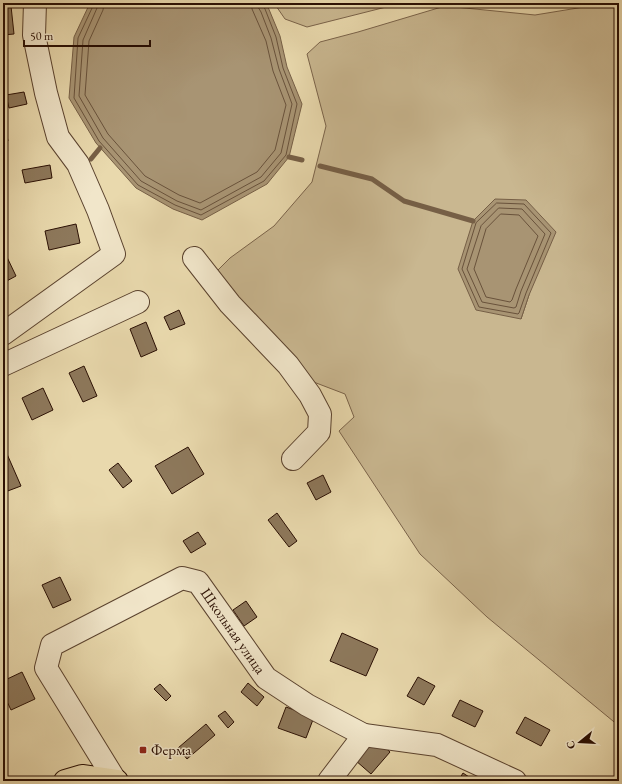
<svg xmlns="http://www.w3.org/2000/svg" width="622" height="784" viewBox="0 0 622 784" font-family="'EB Garamond',serif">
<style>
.green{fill:#c9b790;stroke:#7a634a;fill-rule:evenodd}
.water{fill:#a89473;stroke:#765f46}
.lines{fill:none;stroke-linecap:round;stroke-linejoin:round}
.shore{stroke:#69523b;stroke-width:1}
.stream{stroke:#765f46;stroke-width:5}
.building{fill:#8d785b;stroke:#2a0f03}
.minor-casing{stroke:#5a422e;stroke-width:24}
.major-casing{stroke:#2a0f03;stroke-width:24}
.minor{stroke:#f1e6ca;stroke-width:22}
.major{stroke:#e9d9ad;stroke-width:22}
.poi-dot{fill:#8f2418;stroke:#f1e6ca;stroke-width:1.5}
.labels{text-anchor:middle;stroke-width:3;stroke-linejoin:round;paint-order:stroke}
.street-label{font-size:15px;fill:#2a0f03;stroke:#f1e6ca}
.poi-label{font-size:15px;fill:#2a0f03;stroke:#f1e6ca;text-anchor:start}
</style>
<rect width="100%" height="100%" fill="#e9d9ad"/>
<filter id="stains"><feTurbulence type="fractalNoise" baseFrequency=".005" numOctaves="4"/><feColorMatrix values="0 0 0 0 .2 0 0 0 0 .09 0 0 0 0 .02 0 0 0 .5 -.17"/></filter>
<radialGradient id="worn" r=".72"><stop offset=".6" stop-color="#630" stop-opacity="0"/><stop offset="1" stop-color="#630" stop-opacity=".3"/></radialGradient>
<g class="green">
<path d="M 274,3 L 402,3 L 307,27 L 285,19 Z"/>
<path d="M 616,3 L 619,3 L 619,726 L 487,617 L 420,554 L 339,431 L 354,417 L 345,394 L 311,381 L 241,307 L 216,272 L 230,258 L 274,226 L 312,182 L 326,126 L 307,54 L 320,42 L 358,32 L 445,6 L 535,15 L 584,7 L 615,5 ZM 526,200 L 529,295 L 521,319 Z"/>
</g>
<g class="water">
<path d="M 90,3 L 265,3 L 268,7 L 280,36 L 287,67 L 302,104 L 289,157 L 267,184 L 202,220 L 173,209 L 136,188 L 96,143 L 69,98 L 74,37 Z"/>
<path d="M 495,199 L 526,200 L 556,232 L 529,295 L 521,319 L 476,310 L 458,269 L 473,221 Z"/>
</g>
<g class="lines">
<g class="shore">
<path d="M 93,3 L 93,6 L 78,38 L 74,98 L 99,141 L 138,185 L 175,205 L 201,215 L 264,181 L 286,155 L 297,104 L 283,68 L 276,37 L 265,9 L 263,6 L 263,3"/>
<path d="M 98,3 L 97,8 L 83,40 L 79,96 L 103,138 L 141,181 L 177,201 L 201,210 L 261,177 L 281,153 L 292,104 L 279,69 L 271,38 L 261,12 L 258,7 L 258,3"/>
<path d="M 104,3 L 103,10 L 89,41 L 85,95 L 108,134 L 145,176 L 179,195 L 200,203 L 257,172 L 275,150 L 286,105 L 273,71 L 266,41 L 252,9 L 252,3"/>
<path d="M 497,203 L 524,204 L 551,233 L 526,293 L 519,313 L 518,314 L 479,307 L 462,269 L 476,223 Z"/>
<path d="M 499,208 L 522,209 L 545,234 L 521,291 L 516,307 L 514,308 L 482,302 L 467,269 L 481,226 Z"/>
<path d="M 501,214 L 519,215 L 538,236 L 516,289 L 512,300 L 510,302 L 486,297 L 474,269 L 486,229 Z"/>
</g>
<g class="stream">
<path d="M 289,157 L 302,160"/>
<path d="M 91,159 L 100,148"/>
<path d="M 320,166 L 372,179 L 404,201 L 473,221"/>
</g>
</g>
<g class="building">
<path d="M 11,6 L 14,34 L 3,35 L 3,7 Z"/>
<path d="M 24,92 L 27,104 L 9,108 L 6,95 Z"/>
<path d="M 5,125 L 8,141 L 3,142 L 3,126 Z"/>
<path d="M 50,165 L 52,178 L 25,183 L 22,170 Z"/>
<path d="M 3,199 L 6,216 L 3,216 Z"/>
<path d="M 76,224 L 80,243 L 49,250 L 45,231 Z"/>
<path d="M 5,253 L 16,276 L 3,283 L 3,254 Z"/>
<path d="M 179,310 L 185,324 L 170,330 L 164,317 Z"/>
<path d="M 146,322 L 157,350 L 141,357 L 130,329 Z"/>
<path d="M 84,366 L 97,396 L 83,402 L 69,373 Z"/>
<path d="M 43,388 L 53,410 L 32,420 L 22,398 Z"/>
<path d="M 188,447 L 204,474 L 172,494 L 155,466 Z"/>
<path d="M 7,454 L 21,486 L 5,492 L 3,487 L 3,456 Z"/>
<path d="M 118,463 L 132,481 L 123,488 L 109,470 Z"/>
<path d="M 323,475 L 331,492 L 316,500 L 307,483 Z"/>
<path d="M 277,513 L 297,541 L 289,547 L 268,520 Z"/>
<path d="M 198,532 L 206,544 L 191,553 L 183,541 Z"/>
<path d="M 60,577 L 71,600 L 53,608 L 42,585 Z"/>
<path d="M 246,601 L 257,617 L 244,626 L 233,610 Z"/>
<path d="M 342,633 L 378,649 L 366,676 L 330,661 Z"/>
<path d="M 22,672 L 35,699 L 11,710 L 3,693 L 3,681 Z"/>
<path d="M 418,677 L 435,686 L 424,705 L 407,696 Z"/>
<path d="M 248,683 L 264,697 L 257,706 L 241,692 Z"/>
<path d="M 160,684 L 171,696 L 166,701 L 154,689 Z"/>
<path d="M 460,700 L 483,711 L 475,727 L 452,716 Z"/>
<path d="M 286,707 L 314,717 L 306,738 L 278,728 Z"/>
<path d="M 225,711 L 234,722 L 228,728 L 218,716 Z"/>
<path d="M 525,717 L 550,730 L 541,746 L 516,733 Z"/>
<path d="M 206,724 L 215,735 L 187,759 L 178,748 Z"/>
<path d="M 375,738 L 390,752 L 371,774 L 355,760 Z"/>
<path d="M 463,773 L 475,781 L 458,781 Z"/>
</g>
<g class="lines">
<defs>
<g id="minor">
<path d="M 194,258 L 230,304 L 288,365 L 310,395 L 320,414 L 319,432 L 293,459"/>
<path d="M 3,334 L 114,254 L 98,210 L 78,164 L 58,137 L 46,93 L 34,35 L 35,3"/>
<path d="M 3,365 L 138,302"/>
<path d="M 115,780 L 46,668 L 52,645 L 182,578 L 198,582 L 266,678 L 307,705 L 364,735 L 437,745 L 515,781"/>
<path d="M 329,781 L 364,735"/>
</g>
<path id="major" d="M 65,781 L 82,776 L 117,781"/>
</defs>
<use href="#minor" class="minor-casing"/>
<use href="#major" class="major-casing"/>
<use href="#minor" class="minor"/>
<use href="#major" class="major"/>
</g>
<rect class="poi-dot" x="139" y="746" width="8" height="8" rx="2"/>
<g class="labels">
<g class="street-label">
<text transform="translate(233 631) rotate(55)" y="5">Школьная улица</text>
</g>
<g class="poi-label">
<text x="151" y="755">Ферма</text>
</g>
</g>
<rect width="622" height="784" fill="none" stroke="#e9d9ad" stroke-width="16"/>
<rect x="4" y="4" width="614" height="776" fill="none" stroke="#2a0f03" stroke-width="2"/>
<rect x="8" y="8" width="606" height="768" fill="none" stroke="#2a0f03"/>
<g transform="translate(580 742) rotate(252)" stroke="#f1e6ca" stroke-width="3" paint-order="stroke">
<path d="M0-3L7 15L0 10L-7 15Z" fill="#2a0f03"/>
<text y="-6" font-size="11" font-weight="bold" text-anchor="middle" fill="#2a0f03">С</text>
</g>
<path d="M24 40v6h126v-6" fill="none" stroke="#2a0f03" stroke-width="2"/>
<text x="30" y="40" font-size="12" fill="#2a0f03" stroke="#f1e6ca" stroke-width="3" paint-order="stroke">50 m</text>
<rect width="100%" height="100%" filter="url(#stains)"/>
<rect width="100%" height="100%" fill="url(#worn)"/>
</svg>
